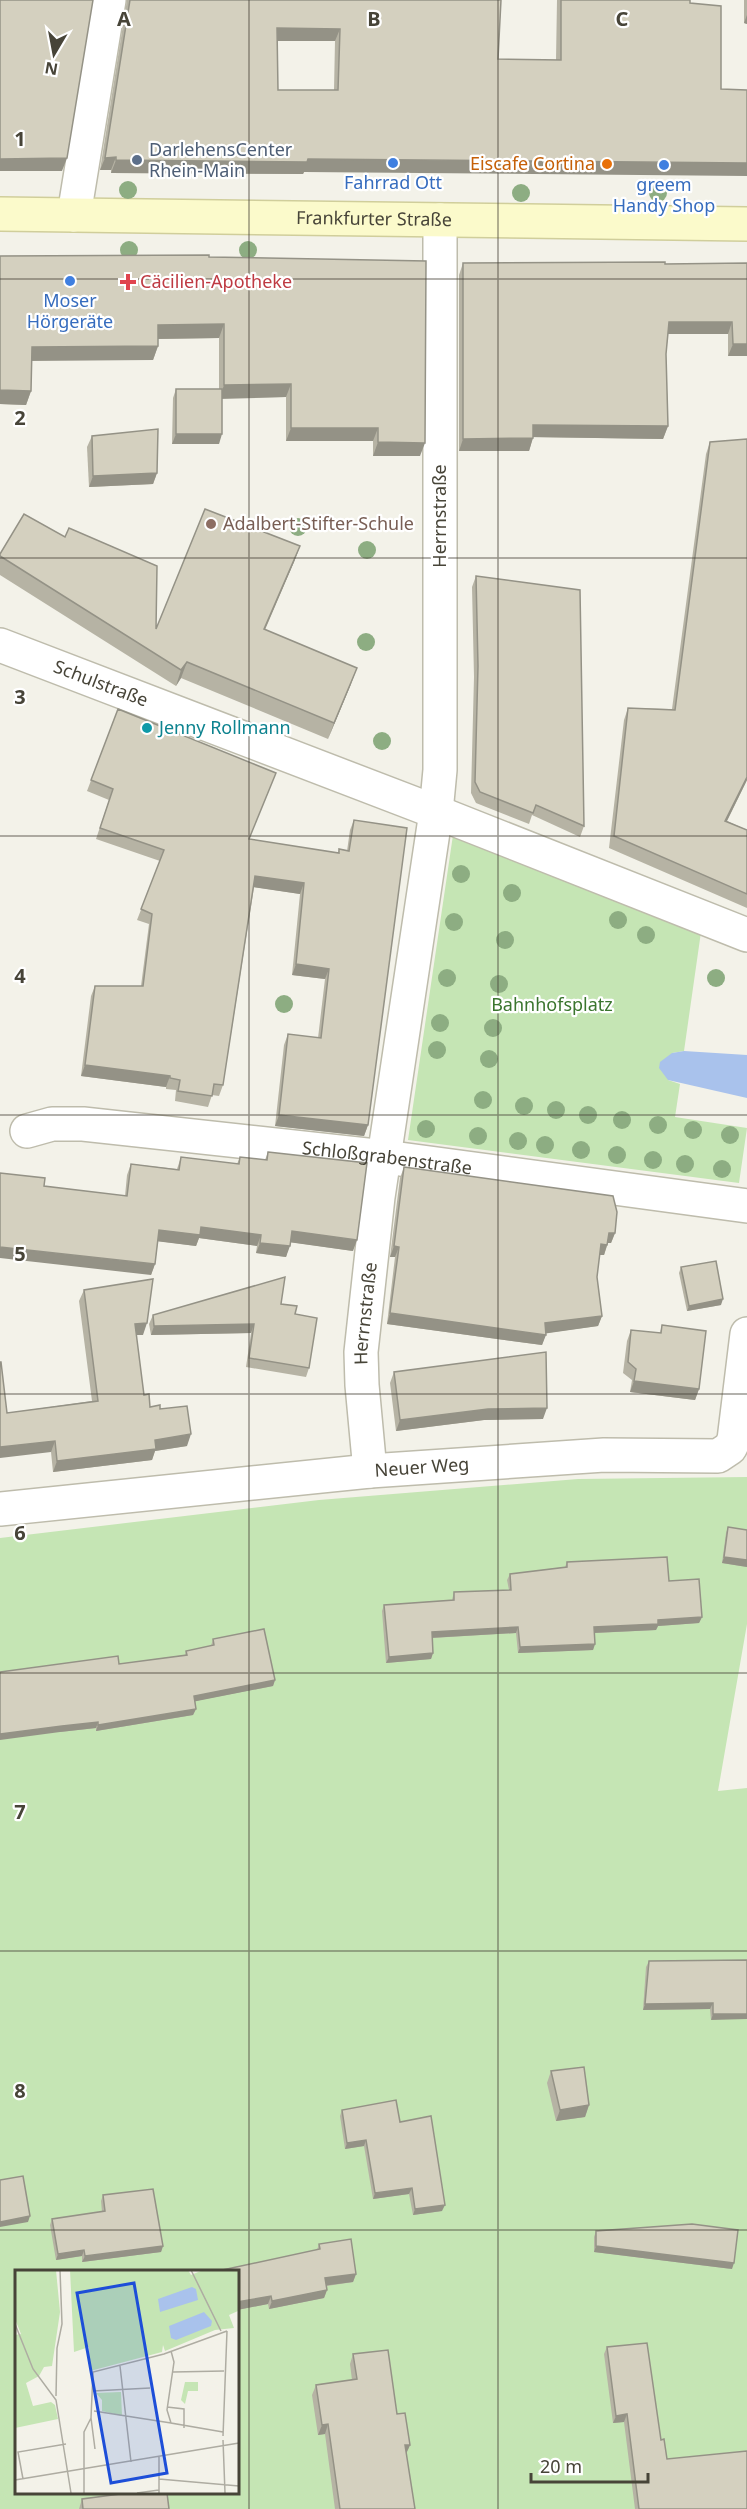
<svg xmlns="http://www.w3.org/2000/svg" width="747" height="2509" viewBox="0 0 747 2509" font-family="'Noto Sans',sans-serif">
<style>
.green{fill:#c5e5b4;fill-rule:evenodd}
.water{fill:#a9c2ec}
.lines{fill:none;stroke-linecap:round;stroke-linejoin:round}
.street-casing{stroke:#bebcac;stroke-width:36}
.secondary-casing{stroke:#d0ce9b;stroke-width:36}
.street{stroke:#fff;stroke-width:33}
.secondary{stroke:#fbfacb;stroke-width:33}
.tree{fill:#8dad82}
.wall{fill:#b6b3a4;fill-rule:evenodd}
.shaded-wall{fill:#949286}
.building{fill:#d4d0bf;stroke:#949286;stroke-width:1.5;fill-rule:evenodd}
.grid{fill:none;stroke:#474438;stroke-width:1.5;stroke-opacity:0.55}
.service-dot{fill:#5c6f8a;stroke:#fff;stroke-width:2}
.shop-dot{fill:#3f7fe0;stroke:#fff;stroke-width:2}
.food-dot{fill:#e8710a;stroke:#fff;stroke-width:2}
.health-dot{fill:#e0444e;stroke:#fff;stroke-width:2}
.education-dot{fill:#8d6e63;stroke:#fff;stroke-width:2}
.culture-dot{fill:#0f9aa8;stroke:#fff;stroke-width:2}
.labels{text-anchor:middle;stroke-width:4.5;stroke-linejoin:round;paint-order:stroke}
.service-label{font-size:18px;fill:#4e5e75;stroke:#fff;text-anchor:start}
.food-label{font-size:18px;fill:#c56008;stroke:#fff;text-anchor:end}
.shop-label{font-size:18px;fill:#366cbe;stroke:#fff}
.street-label{font-size:18px;fill:#474438;stroke:#fff}
.health-label{font-size:18px;fill:#be3a42;stroke:#fff;text-anchor:start}
.education-label{font-size:18px;fill:#785e54;stroke:#fff;text-anchor:start}
.culture-label{font-size:18px;fill:#0d838f;stroke:#fff;text-anchor:start}
.park-label{font-size:18px;fill:#3a752e;stroke:#fff}
.inset-road{fill:none;stroke:#aeaca2;stroke-width:1.5}
.view{fill:#1d4ed8;fill-opacity:0.15;stroke:#1d4ed8;stroke-width:3}
.inset-edge{fill:none;stroke:#474438;stroke-width:3}
.grid-label{font-size:20px;text-anchor:middle;font-weight:bold;fill:#474438;stroke:#fff;stroke-width:4.5;stroke-linejoin:round;paint-order:stroke}
</style>
<rect width="100%" height="100%" fill="#f3f2e9"/>
<g class="green">
<path d="M 453,835 L 701,932 L 684,1051 L 672,1053 L 668,1080 L 680,1084 L 675,1117 L 747,1128 L 739,1183 L 408,1140 Z"/>
<path d="M 747,1477 L 747,1624 L 718,1791 L 747,1788 L 747,2509 L 0,2509 L 0,1538 L 319,1500 L 578,1479 ZM 16,2272 L 237,2272 L 237,2492 L 16,2492 Z"/>
</g>
<path class="water" d="M 684,1051 L 747,1055 L 747,1098 L 668,1080 L 659,1068 L 660,1062 L 672,1053 Z"/>
<g class="lines">
<defs>
<g id="street">
<path d="M 74,215 L 109,0"/>
<path id="s1" d="M 0,645 L 436,812 L 747,935"/>
<path id="s2" d="M 27,1131 L 52,1124 L 83,1124 L 385,1157 L 747,1206"/>
<path id="s3" d="M 370,1471 L 362,1385 L 361,1352 L 378,1197 L 436,812 L 440,770 L 440,220"/>
<path id="s4" d="M 0,1509 L 370,1471 L 604,1455 L 718,1456 L 730,1448 L 734,1440 L 747,1334"/>
</g>
<g id="secondary">
<path id="s5" d="M 0,214 L 747,224"/>
</g>
</defs>
<use href="#street" class="street-casing"/>
<use href="#secondary" class="secondary-casing"/>
<use href="#street" class="street"/>
<use href="#secondary" class="secondary"/>
</g>
<g class="tree">
<circle cx="128" cy="190" r="9"/>
<circle cx="521" cy="193" r="9"/>
<circle cx="658" cy="193" r="9"/>
<circle cx="129" cy="250" r="9"/>
<circle cx="248" cy="250" r="9"/>
<circle cx="298" cy="527" r="9"/>
<circle cx="367" cy="550" r="9"/>
<circle cx="366" cy="642" r="9"/>
<circle cx="382" cy="741" r="9"/>
<circle cx="461" cy="874" r="9"/>
<circle cx="512" cy="893" r="9"/>
<circle cx="618" cy="920" r="9"/>
<circle cx="454" cy="922" r="9"/>
<circle cx="646" cy="935" r="9"/>
<circle cx="505" cy="940" r="9"/>
<circle cx="447" cy="978" r="9"/>
<circle cx="716" cy="978" r="9"/>
<circle cx="499" cy="984" r="9"/>
<circle cx="284" cy="1004" r="9"/>
<circle cx="440" cy="1023" r="9"/>
<circle cx="493" cy="1028" r="9"/>
<circle cx="437" cy="1050" r="9"/>
<circle cx="489" cy="1059" r="9"/>
<circle cx="483" cy="1100" r="9"/>
<circle cx="524" cy="1106" r="9"/>
<circle cx="556" cy="1110" r="9"/>
<circle cx="588" cy="1115" r="9"/>
<circle cx="622" cy="1120" r="9"/>
<circle cx="658" cy="1125" r="9"/>
<circle cx="426" cy="1129" r="9"/>
<circle cx="693" cy="1130" r="9"/>
<circle cx="730" cy="1135" r="9"/>
<circle cx="478" cy="1136" r="9"/>
<circle cx="518" cy="1141" r="9"/>
<circle cx="545" cy="1145" r="9"/>
<circle cx="581" cy="1150" r="9"/>
<circle cx="617" cy="1155" r="9"/>
<circle cx="653" cy="1160" r="9"/>
<circle cx="685" cy="1164" r="9"/>
<circle cx="722" cy="1169" r="9"/>
</g>
<g class="wall">
<path d="M 127,0 L 501,0 L 498,59 L 556,60 L 557,0 L 690,0 L 690,3 L 304,172 L 303,174 L 111,173 L 111,170 L 100,170 ZM 277,41 L 335,41 L 334,90 L 278,90 Z"/>
<path d="M 744,0 L 747,0 L 747,24 L 744,23 Z"/>
<path d="M 0,256 L 209,257 L 420,456 L 373,456 L 373,441 L 286,441 L 286,397 L 222,398 L 219,444 L 172,444 L 173,398 L 176,389 L 219,389 L 219,338 L 158,339 L 158,346 L 153,360 L 31,360 L 31,391 L 26,405 L 0,404 Z"/>
<path d="M 463,263 L 665,264 L 747,263 L 747,356 L 728,356 L 728,334 L 668,334 L 666,354 L 668,426 L 663,439 L 533,437 L 529,451 L 459,451 L 459,275 Z"/>
<path d="M 92,436 L 157,473 L 153,484 L 89,487 L 87,447 Z"/>
<path d="M 747,439 L 747,780 L 727,821 L 747,830 L 747,908 L 609,848 L 624,720 L 628,708 L 672,709 L 706,454 L 710,442 Z"/>
<path d="M 300,546 L 294,562 L 265,630 L 351,684 L 328,739 L 181,678 L 176,686 L 0,575 L 0,554 L 156,629 Z"/>
<path d="M 476,576 L 584,826 L 580,837 L 532,815 L 529,824 L 476,803 L 471,793 L 474,677 L 472,587 Z"/>
<path d="M 118,709 L 250,839 L 338,853 L 339,849 L 347,851 L 350,830 L 354,820 L 368,1125 L 364,1136 L 275,1126 L 284,1045 L 288,1034 L 318,1038 L 325,979 L 292,975 L 300,894 L 254,887 L 223,1085 L 219,1096 L 212,1095 L 208,1107 L 175,1101 L 176,1090 L 166,1089 L 166,1087 L 81,1076 L 91,996 L 95,986 L 141,986 L 149,924 L 137,920 L 160,861 L 96,839 L 109,800 L 87,791 Z"/>
<path d="M 268,1152 L 353,1251 L 290,1242 L 286,1257 L 256,1253 L 257,1246 L 199,1238 L 196,1246 L 158,1241 L 155,1264 L 151,1275 L 44,1186 L 125,1196 L 127,1175 L 131,1164 L 177,1169 L 181,1157 L 237,1164 L 240,1157 L 265,1160 Z"/>
<path d="M 404,1167 L 615,1233 L 611,1243 L 608,1243 L 604,1255 L 599,1255 L 597,1277 L 602,1316 L 598,1326 L 546,1333 L 542,1345 L 387,1324 L 395,1257 L 390,1257 L 400,1178 Z"/>
<path d="M 681,1267 L 721,1305 L 687,1311 L 679,1273 Z"/>
<path d="M 84,1290 L 143,1335 L 136,1335 L 144,1395 L 150,1407 L 160,1409 L 187,1446 L 155,1451 L 152,1460 L 53,1472 L 51,1452 L 7,1413 L 92,1401 L 79,1301 Z"/>
<path d="M 281,1304 L 295,1314 L 309,1368 L 306,1377 L 246,1367 L 251,1333 L 151,1335 L 149,1324 L 153,1315 Z"/>
<path d="M 662,1325 L 699,1389 L 695,1400 L 630,1392 L 632,1380 L 623,1373 L 627,1341 L 631,1330 L 660,1333 Z"/>
<path d="M 394,1372 L 543,1419 L 484,1420 L 396,1431 L 390,1383 Z"/>
<path d="M 728,1527 L 747,1530 L 747,1567 L 722,1563 L 726,1533 Z"/>
<path d="M 567,1562 L 669,1581 L 702,1617 L 699,1623 L 658,1626 L 656,1630 L 595,1633 L 595,1644 L 593,1650 L 518,1653 L 516,1633 L 432,1638 L 433,1653 L 431,1659 L 386,1663 L 382,1611 L 384,1605 L 452,1600 L 454,1592 L 509,1590 L 507,1580 L 510,1574 L 565,1567 Z"/>
<path d="M 213,1639 L 275,1680 L 273,1686 L 195,1701 L 196,1709 L 193,1715 L 96,1731 L 96,1728 L 60,1732 L 119,1664 L 185,1655 L 186,1651 L 211,1646 Z"/>
<path d="M 747,1960 L 711,2020 L 710,2009 L 643,2010 L 646,1967 L 649,1961 Z"/>
<path d="M 551,2071 L 589,2105 L 585,2117 L 556,2121 L 547,2083 Z"/>
<path d="M 342,2110 L 400,2122 L 442,2211 L 413,2215 L 409,2194 L 373,2199 L 364,2146 L 345,2149 L 340,2116 Z"/>
<path d="M 103,2195 L 163,2246 L 161,2252 L 82,2262 L 82,2256 L 56,2260 L 50,2225 L 52,2219 L 102,2212 L 101,2201 Z"/>
<path d="M 596,2231 L 732,2269 L 594,2252 L 594,2237 Z"/>
<path d="M 319,2244 L 356,2274 L 353,2282 L 327,2286 L 327,2290 L 324,2298 L 269,2309 L 268,2304 L 237,2310 L 317,2250 Z"/>
<path d="M 607,2347 L 661,2440 L 667,2459 L 747,2509 L 635,2509 L 624,2422 L 613,2423 L 604,2354 Z"/>
<path d="M 353,2354 L 397,2414 L 410,2445 L 406,2454 L 415,2509 L 335,2509 L 325,2434 L 318,2435 L 312,2395 L 316,2385 L 352,2380 L 350,2364 Z"/>
<path d="M 82,2499 L 169,2509 L 79,2509 Z"/>
</g>
<g class="shaded-wall">
<path d="M 747,15 L 747,24 L 744,23 Z"/>
<path d="M 277,28 L 340,29 L 335,41 L 272,41 Z"/>
<path d="M 116,157 L 111,170 L 100,170 L 105,158 Z"/>
<path d="M 67,158 L 62,171 L 0,171 L 0,159 Z"/>
<path d="M 308,159 L 747,163 L 747,176 L 304,172 L 303,174 L 111,173 L 116,160 Z"/>
<path d="M 669,322 L 732,322 L 728,334 L 665,334 Z"/>
<path d="M 224,324 L 219,338 L 153,339 L 158,325 Z"/>
<path d="M 733,344 L 747,344 L 747,356 L 728,356 Z"/>
<path d="M 158,346 L 153,360 L 27,361 L 32,347 Z"/>
<path d="M 291,384 L 286,397 L 219,399 L 224,385 Z"/>
<path d="M 0,390 L 31,391 L 26,405 L 0,404 Z"/>
<path d="M 533,425 L 668,426 L 663,439 L 528,437 Z"/>
<path d="M 291,428 L 378,428 L 373,441 L 286,441 Z"/>
<path d="M 176,434 L 222,434 L 219,444 L 172,444 Z"/>
<path d="M 533,438 L 529,451 L 459,451 L 463,439 Z"/>
<path d="M 378,442 L 425,443 L 420,456 L 373,456 Z"/>
<path d="M 157,473 L 153,484 L 89,487 L 93,476 Z"/>
<path d="M 300,546 L 294,562 L 258,645 L 264,629 Z"/>
<path d="M 187,662 L 181,678 L 176,686 L 181,670 Z"/>
<path d="M 357,668 L 351,684 L 328,739 L 334,723 Z"/>
<path d="M 747,777 L 747,780 L 721,833 L 725,821 Z"/>
<path d="M 255,876 L 304,883 L 300,894 L 252,887 Z"/>
<path d="M 296,964 L 329,969 L 325,979 L 292,975 Z"/>
<path d="M 85,1065 L 170,1076 L 166,1087 L 81,1076 Z"/>
<path d="M 279,1115 L 368,1125 L 364,1136 L 275,1126 Z"/>
<path d="M 201,1227 L 261,1235 L 257,1246 L 199,1238 L 196,1246 L 155,1241 L 159,1230 Z"/>
<path d="M 292,1231 L 357,1240 L 353,1251 L 288,1242 Z"/>
<path d="M 609,1233 L 615,1233 L 611,1243 L 605,1243 Z"/>
<path d="M 260,1243 L 290,1246 L 286,1257 L 256,1253 Z"/>
<path d="M 601,1244 L 607,1245 L 604,1255 L 597,1255 Z"/>
<path d="M 394,1246 L 399,1247 L 395,1257 L 390,1257 Z"/>
<path d="M 0,1247 L 155,1264 L 151,1275 L 0,1258 Z"/>
<path d="M 723,1299 L 721,1305 L 687,1311 L 689,1306 Z"/>
<path d="M 390,1313 L 546,1335 L 542,1345 L 387,1324 Z"/>
<path d="M 602,1316 L 598,1326 L 542,1334 L 545,1323 Z"/>
<path d="M 147,1323 L 143,1335 L 131,1335 L 135,1324 Z"/>
<path d="M 254,1324 L 251,1333 L 151,1335 L 154,1326 Z"/>
<path d="M 634,1381 L 699,1389 L 695,1400 L 630,1392 Z"/>
<path d="M 547,1408 L 543,1419 L 484,1420 L 396,1431 L 400,1420 L 488,1409 Z"/>
<path d="M 191,1434 L 187,1446 L 155,1451 L 152,1460 L 53,1472 L 57,1461 L 155,1440 Z"/>
<path d="M 55,1441 L 51,1452 L 0,1458 L 0,1447 Z"/>
<path d="M 724,1557 L 747,1560 L 747,1567 L 722,1563 Z"/>
<path d="M 702,1617 L 699,1623 L 658,1626 L 656,1630 L 592,1633 L 594,1627 L 658,1620 Z"/>
<path d="M 518,1627 L 516,1633 L 429,1638 L 432,1632 Z"/>
<path d="M 595,1644 L 593,1650 L 518,1653 L 520,1647 Z"/>
<path d="M 433,1653 L 431,1659 L 386,1663 L 389,1657 Z"/>
<path d="M 275,1680 L 273,1686 L 192,1702 L 194,1696 Z"/>
<path d="M 196,1709 L 193,1715 L 96,1731 L 98,1725 Z"/>
<path d="M 98,1722 L 96,1728 L 60,1732 L 0,1740 L 0,1734 L 62,1726 Z"/>
<path d="M 713,2003 L 710,2009 L 643,2010 L 645,2004 Z"/>
<path d="M 713,2014 L 747,2014 L 747,2019 L 711,2020 Z"/>
<path d="M 589,2105 L 585,2117 L 556,2121 L 560,2110 Z"/>
<path d="M 366,2140 L 364,2146 L 345,2149 L 347,2143 Z"/>
<path d="M 412,2188 L 409,2194 L 373,2199 L 375,2193 Z"/>
<path d="M 445,2205 L 442,2211 L 413,2215 L 415,2209 Z"/>
<path d="M 30,2216 L 28,2222 L 0,2227 L 0,2222 Z"/>
<path d="M 163,2246 L 161,2252 L 82,2262 L 85,2256 Z"/>
<path d="M 596,2246 L 734,2263 L 732,2269 L 594,2252 Z"/>
<path d="M 84,2250 L 82,2256 L 56,2260 L 58,2254 Z"/>
<path d="M 356,2274 L 353,2282 L 322,2286 L 325,2278 Z"/>
<path d="M 327,2290 L 324,2298 L 269,2309 L 272,2301 Z"/>
<path d="M 271,2296 L 268,2304 L 237,2310 L 237,2302 Z"/>
<path d="M 627,2414 L 624,2422 L 613,2423 L 616,2416 Z"/>
<path d="M 328,2424 L 325,2434 L 318,2435 L 322,2425 Z"/>
<path d="M 405,2445 L 410,2445 L 406,2454 Z"/>
</g>
<g class="building">
<path d="M 0,0 L 93,0 L 67,158 L 0,159 Z"/>
<path d="M 130,0 L 501,0 L 498,59 L 561,60 L 561,0 L 690,0 L 690,3 L 721,6 L 721,89 L 747,90 L 747,163 L 308,159 L 307,162 L 116,160 L 116,157 L 105,158 ZM 277,28 L 340,29 L 338,90 L 278,90 Z"/>
<path d="M 209,255 L 209,257 L 426,261 L 425,443 L 378,442 L 378,428 L 291,428 L 291,384 L 224,385 L 224,324 L 158,325 L 158,346 L 32,347 L 31,391 L 0,390 L 0,256 Z"/>
<path d="M 665,262 L 665,264 L 747,263 L 747,344 L 733,344 L 732,322 L 669,322 L 666,354 L 668,426 L 533,425 L 533,438 L 463,439 L 463,263 Z"/>
<rect x="176" y="389" width="46" height="45"/>
<path d="M 158,429 L 157,473 L 93,476 L 92,436 Z"/>
<path d="M 747,439 L 747,777 L 725,821 L 747,830 L 747,894 L 614,836 L 628,708 L 675,710 L 710,442 Z"/>
<path d="M 205,509 L 300,546 L 264,629 L 357,668 L 334,723 L 187,662 L 181,670 L 0,556 L 0,554 L 24,514 L 65,537 L 69,528 L 157,566 L 156,629 Z"/>
<path d="M 476,576 L 580,590 L 584,826 L 536,805 L 533,813 L 480,792 L 475,782 L 478,666 Z"/>
<path d="M 118,709 L 276,773 L 249,839 L 339,853 L 339,849 L 349,851 L 354,820 L 407,828 L 368,1125 L 279,1115 L 288,1034 L 321,1038 L 329,969 L 296,964 L 304,883 L 255,876 L 223,1085 L 214,1084 L 212,1096 L 178,1091 L 180,1080 L 170,1078 L 170,1076 L 85,1065 L 95,986 L 143,986 L 152,914 L 141,909 L 164,850 L 100,828 L 113,789 L 91,780 Z"/>
<path d="M 268,1152 L 367,1163 L 357,1240 L 292,1231 L 290,1246 L 260,1243 L 261,1235 L 201,1227 L 200,1235 L 159,1230 L 155,1264 L 0,1247 L 0,1173 L 45,1178 L 44,1186 L 127,1196 L 131,1164 L 179,1170 L 181,1157 L 239,1164 L 240,1157 L 267,1160 Z"/>
<path d="M 404,1167 L 613,1196 L 617,1212 L 615,1233 L 609,1233 L 607,1245 L 601,1244 L 597,1277 L 602,1316 L 545,1323 L 546,1335 L 390,1313 L 399,1247 L 394,1246 Z"/>
<path d="M 716,1261 L 723,1299 L 689,1306 L 681,1267 Z"/>
<path d="M 285,1277 L 281,1304 L 297,1306 L 295,1314 L 317,1318 L 309,1368 L 249,1358 L 254,1324 L 154,1326 L 153,1315 Z"/>
<path d="M 153,1279 L 147,1323 L 135,1324 L 144,1395 L 149,1394 L 150,1407 L 160,1405 L 160,1409 L 187,1406 L 191,1434 L 155,1440 L 156,1449 L 57,1461 L 55,1441 L 0,1447 L 0,1362 L 1,1362 L 7,1413 L 98,1401 L 84,1290 Z"/>
<path d="M 662,1325 L 706,1331 L 699,1389 L 634,1381 L 636,1369 L 628,1362 L 631,1330 L 661,1333 Z"/>
<path d="M 546,1352 L 547,1408 L 488,1409 L 400,1420 L 394,1372 Z"/>
<path d="M 728,1527 L 747,1530 L 747,1560 L 724,1557 Z"/>
<path d="M 667,1557 L 669,1581 L 699,1579 L 702,1617 L 658,1620 L 658,1624 L 594,1627 L 595,1644 L 520,1647 L 518,1627 L 432,1632 L 433,1653 L 389,1657 L 384,1605 L 454,1600 L 454,1592 L 511,1590 L 510,1574 L 567,1567 L 567,1562 Z"/>
<path d="M 264,1629 L 275,1680 L 194,1696 L 196,1709 L 98,1725 L 98,1722 L 62,1726 L 0,1734 L 0,1672 L 118,1656 L 119,1664 L 187,1655 L 186,1651 L 214,1645 L 213,1639 Z"/>
<path d="M 747,1960 L 747,2014 L 713,2014 L 713,2003 L 645,2004 L 649,1961 Z"/>
<path d="M 584,2067 L 589,2105 L 560,2110 L 551,2071 Z"/>
<path d="M 396,2100 L 400,2122 L 431,2116 L 445,2205 L 415,2209 L 412,2188 L 375,2193 L 366,2140 L 347,2143 L 342,2110 Z"/>
<path d="M 23,2176 L 30,2216 L 0,2222 L 0,2180 Z"/>
<path d="M 153,2189 L 163,2246 L 85,2256 L 84,2250 L 58,2254 L 52,2219 L 105,2211 L 103,2195 Z"/>
<path d="M 692,2224 L 738,2230 L 734,2263 L 596,2246 L 596,2231 Z"/>
<path d="M 351,2239 L 356,2274 L 325,2278 L 327,2290 L 272,2301 L 271,2296 L 237,2302 L 237,2272 L 213,2272 L 320,2249 L 319,2244 Z"/>
<path d="M 647,2343 L 661,2440 L 664,2439 L 667,2459 L 747,2451 L 747,2509 L 639,2509 L 627,2414 L 616,2416 L 607,2347 Z"/>
<path d="M 388,2350 L 397,2414 L 405,2413 L 410,2445 L 405,2445 L 415,2509 L 340,2509 L 328,2424 L 322,2425 L 316,2385 L 357,2379 L 353,2354 Z"/>
<path d="M 128,2493 L 167,2493 L 169,2509 L 83,2509 L 82,2499 Z"/>
</g>
<path class="grid" d="M 249,0 L 249,2509M 498,0 L 498,2509M 0,279 L 747,279M 0,558 L 747,558M 0,836 L 747,836M 0,1115 L 747,1115M 0,1394 L 747,1394M 0,1673 L 747,1673M 0,1951 L 747,1951M 0,2230 L 747,2230"/>
<circle class="service-dot" cx="137" cy="160" r="6"/>
<g class="shop-dot">
<circle cx="393" cy="163" r="6"/>
<circle cx="664" cy="165" r="6"/>
<circle cx="70" cy="281" r="6"/>
</g>
<circle class="food-dot" cx="607" cy="164" r="6"/>
<path class="health-dot" d="M125 273h6v6h6v6h-6v6h-6v-6h-6v-6h6z"/>
<circle class="education-dot" cx="211" cy="524" r="6"/>
<circle class="culture-dot" cx="147" cy="728" r="6"/>
<g class="labels">
<g class="service-label">
<text x="149" y="156">DarlehensCenter<tspan x="149" dy="21">Rhein-Main</tspan></text>
</g>
<g class="food-label">
<text x="595" y="170">Eiscafe Cortina</text>
</g>
<g class="shop-label">
<text x="393" y="189">Fahrrad Ott</text>
<text x="664" y="191">greem<tspan x="664" dy="21">Handy Shop</tspan></text>
<text x="70" y="307">Moser<tspan x="70" dy="21">Hörgeräte</tspan></text>
</g>
<g class="street-label">
<text dy="6" stroke="none"><textPath href="#s5" startOffset="374">Frankfurter Straße</textPath></text>
<text transform="translate(440 516) rotate(-90)" y="6">Herrnstraße</text>
<text dy="6" stroke="none"><textPath href="#s1" startOffset="108">Schulstraße</textPath></text>
<text dy="6" stroke="none"><textPath href="#s2" startOffset="363">Schloßgrabenstraße</textPath></text>
<text dy="6" stroke="none"><textPath href="#s3" startOffset="158">Herrnstraße</textPath></text>
<text dy="6" stroke="none"><textPath href="#s4" startOffset="424">Neuer Weg</textPath></text>
</g>
<g class="health-label">
<text x="140" y="288">Cäcilien-Apotheke</text>
</g>
<g class="education-label">
<text x="223" y="530">Adalbert-Stifter-Schule</text>
</g>
<g class="culture-label">
<text x="159" y="734">Jenny Rollmann</text>
</g>
<g class="park-label">
<text x="552" y="1011">Bahnhofsplatz</text>
</g>
</g>
<g transform="translate(15 2270)">
<rect width="224" height="224" fill="#f3f2e9"/>
<path d="M 0,0 L 41,0 L 45,42 L 37,96 L 29,97 L 24,106 L 11,113 L 18,136 L 36,132 L 40,135 L 43,149 L 0,158 L 0,65 L 6,64 L 0,49 ZM 55,0 L 173,0 L 176,5 L 188,0 L 223,0 L 223,41 L 214,45 L 219,58 L 200,60 L 150,81 L 148,75 L 147,82 L 75,101 L 74,77 L 59,82 ZM 170,112 L 183,112 L 183,121 L 173,121 L 170,134 L 166,130 ZM 106,122 L 107,146 L 87,141 L 87,130 L 81,123 Z" fill="#c5e5b4"/>
<path d="M 177,17 L 181,19 L 183,30 L 145,42 L 143,29 ZM 189,42 L 197,51 L 196,56 L 161,70 L 156,68 L 154,56 Z" fill="#a9c2ec"/>
<path class="inset-road" d="M 176,0 L 206,61M 0,54 L 18,99 L 41,130 L 56,223M 156,81 L 159,92 L 152,140 L 156,153 L 208,162M 105,96 L 116,192M 158,102 L 209,101M 78,121 L 135,118M 41,126 L 42,78 L 47,54 L 45,0M 152,137 L 169,139 L 169,158M 79,141 L 156,153M 208,166 L 212,61M 208,170 L 210,223M 80,179 L 76,148 L 78,102 L 149,84 L 212,61M 144,187 L 144,223M 8,209 L 3,182 L 51,174M 144,209 L 224,216M 0,210 L 224,173M 69,223 L 69,162 L 76,148M 122,223 L 144,220"/>
<path class="view" d="M 119,13 L 152,203 L 96,213 L 62,23 Z"/>
<rect width="224" height="224" class="inset-edge"/>
</g>
<g class="grid-label">
<text x="124" y="26">A</text>
<text x="374" y="26">B</text>
<text x="622" y="26">C</text>
<text x="20" y="146">1</text>
<text x="20" y="425">2</text>
<text x="20" y="704">3</text>
<text x="20" y="983">4</text>
<text x="20" y="1261">5</text>
<text x="20" y="1540">6</text>
<text x="20" y="1819">7</text>
<text x="20" y="2098">8</text>
</g>
<g transform="translate(54 54) rotate(190)" stroke="#ffffff" stroke-width="4.5" paint-order="stroke">
<path d="M0-4.5L10 22L0 15L-10 22Z" fill="#474438"/>
<text y="-9" font-size="16" font-weight="bold" text-anchor="middle" fill="#474438">N</text>
</g>
<path d="M531 2473v9h117v-9" fill="none" stroke="#474438" stroke-width="3"/>
<text x="540" y="2473" font-size="18" fill="#474438" stroke="#ffffff" stroke-width="4.5" paint-order="stroke">20 m</text>
</svg>
